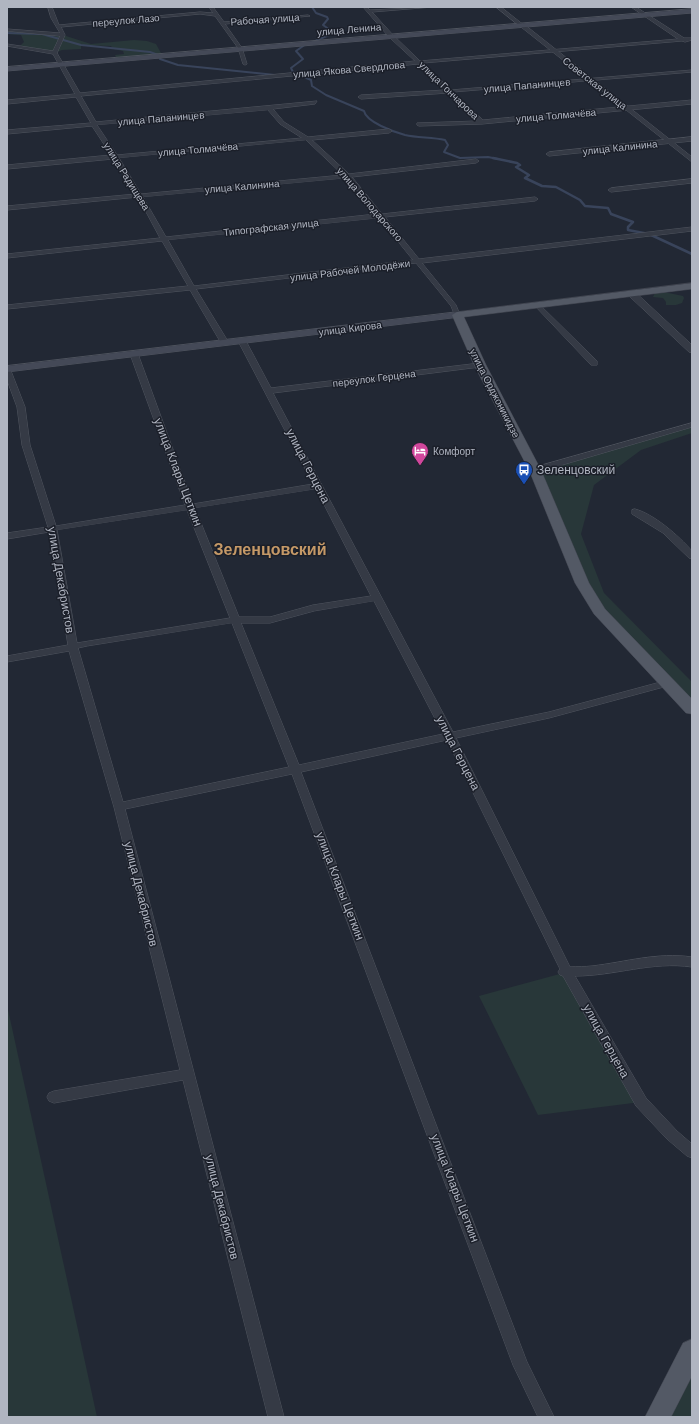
<svg xmlns="http://www.w3.org/2000/svg" width="699" height="1424" viewBox="0 0 699 1424" font-family="'DM Sans',sans-serif">
<style>
.green{fill:#283739}
.lines{fill:none;stroke-linecap:round;stroke-linejoin:round}
.stream-far1{stroke:#39445b;stroke-width:2}
.stream{stroke:#39445b;stroke-width:2.5}
.minor-casing{stroke:#50555f;stroke-width:1}
.tertiary-casing{stroke:#50555f;stroke-width:1}
.secondary-casing{stroke:#50555f;stroke-width:1}
.primary-casing{stroke:#3f434e;stroke-width:1}
.minor{fill:#353a45;fill-rule:evenodd}
.tertiary{fill:#353a45;fill-rule:evenodd}
.secondary{fill:#444957;fill-rule:evenodd}
.primary{fill:#535965;fill-rule:evenodd}
.labels{text-anchor:middle;stroke-width:3;stroke-linejoin:round;paint-order:stroke}
.far-street-label{font-size:10px;fill:#b0b5c1;stroke:#1b1f29}
.far-poi-label{font-size:10px;fill:#b0b5c1;stroke:#1b1f29;text-anchor:start}
.street-label{font-size:12px;fill:#b0b5c1;stroke:#1b1f29}
.poi-label{font-size:12px;fill:#b0b5c1;stroke:#1b1f29;text-anchor:start}
.district-label{font-size:16px;font-weight:bold;fill:#c59967;stroke:#1b1f29}
</style>
<rect width="100%" height="100%" fill="#222834"/>
<g class="green">
<path d="M 7,30 L 63,35 L 91,44 L 134,40 L 147,41 L 156,44 L 162,55 L 117,59 L 115,55 L 124,54 L 123,51 L 113,49 L 111,46 L 81,45 L 81,49 L 62,50 L 55,53 L 20,46 L 24,42 L 21,35 L 7,34 Z"/>
<path d="M 664,292 L 683,296 L 684,298 L 682,303 L 676,305 L 666,305 L 666,302 L 663,298 L 653,297 L 655,293 Z"/>
<path d="M 692,425 L 692,433 L 641,450 L 594,485 L 581,534 L 604,593 L 692,682 L 692,709 L 599,611 L 535,470 Z"/>
<path d="M 567,972 L 641,1102 L 538,1115 L 479,996 Z"/>
<path d="M 7,1005 L 97,1417 L 7,1417 Z"/>
<path d="M 692,1351 L 692,1417 L 658,1417 Z"/>
</g>
<g class="lines">
<g class="stream-far1">
<path d="M 312,7 L 316,13 L 327,17 L 328,19 L 323,25 L 330,30 L 329,35 L 313,42"/>
<path d="M 7,33 L 42,34 L 81,45 L 150,52 L 158,55"/>
<path d="M 306,44 L 296,51 L 303,59 L 291,68 L 293,72 L 311,80 L 312,86 L 326,95 L 364,111 C 366,122 394,132 405,135 C 418,138 432,137 445,140 L 448,145 L 444,152 L 460,158 L 488,157 L 498,159"/>
<path d="M 160,59 L 178,65 L 275,75"/>
</g>
<path class="stream" d="M 493,158 L 517,163 L 520,165 L 516,167 L 529,175 L 525,178 L 542,186 L 556,187 L 580,200 L 585,206 L 608,208 L 611,214 L 633,222 L 628,227 L 628,230 L 649,234 L 692,254"/>
<defs>
<g id="minor">
<path d="M 48,7 L 52,7 L 59,25 L 200,12 L 213,13 L 209,7 L 213,7 L 224,22 L 308,15 L 310,16 L 225,24 L 242,48 L 247,64 L 245,65 L 243,64 L 238,48 L 215,16 L 200,14 L 61,27 L 65,35 L 57,53 L 80,93 L 415,61 L 389,37 L 363,7 L 367,7 L 370,10 L 433,7 L 372,12 L 393,35 L 420,61 L 678,39 L 631,7 L 636,7 L 684,38 L 692,38 L 692,40 L 685,42 L 682,41 L 423,63 L 451,90 L 692,70 L 692,72 L 453,92 L 483,120 L 692,100 L 692,104 L 482,124 L 419,126 L 417,125 L 417,123 L 477,121 L 448,93 L 361,99 L 358,97 L 361,95 L 445,90 L 418,64 L 81,96 L 96,122 L 317,101 L 315,104 L 273,109 L 284,122 L 308,137 L 389,129 L 392,131 L 389,133 L 312,140 L 349,174 L 476,159 L 479,161 L 476,163 L 352,177 L 382,214 L 535,197 L 538,199 L 535,201 L 385,217 L 419,259 L 692,227 L 692,231 L 422,263 L 456,305 L 460,315 L 457,317 L 455,316 L 451,306 L 416,263 L 196,289 L 229,343 L 225,345 L 221,343 L 190,290 L 7,309 L 7,305 L 188,286 L 162,241 L 7,258 L 7,254 L 160,238 L 138,197 L 7,210 L 7,206 L 136,194 L 113,159 L 7,169 L 7,165 L 111,155 L 92,126 L 7,134 L 7,130 L 91,123 L 76,97 L 7,104 L 7,100 L 75,94 L 53,54 L 7,46 L 7,44 L 53,51 L 60,36 L 7,31 L 7,29 L 60,33 L 51,18 ZM 268,110 L 280,124 L 302,138 L 117,155 L 97,125 ZM 306,140 L 343,175 L 141,194 L 119,158 ZM 347,178 L 376,214 L 166,237 L 143,197 ZM 379,218 L 413,260 L 194,286 L 168,240 Z"/>
<path d="M 496,7 L 501,7 L 525,26 L 521,27 Z"/>
<path d="M 692,137 L 692,141 L 549,156 L 546,154 L 549,152 Z"/>
<path d="M 692,179 L 692,183 L 611,192 L 608,190 L 611,188 Z"/>
<path d="M 535,304 L 539,304 L 597,361 L 597,365 L 591,365 L 535,306 Z"/>
<path d="M 242,339 L 246,341 L 271,388 L 480,363 L 484,365 L 480,367 L 273,393 L 453,732 L 549,712 L 668,680 L 673,683 L 671,685 L 549,718 L 456,738 L 570,967 C 578,966 585,967 592,966 C 626,962 657,952 692,957 L 692,967 C 652,961 615,976 575,976 L 646,1098 L 677,1131 L 692,1144 L 692,1158 L 687,1156 L 667,1139 L 636,1106 L 563,976 L 560,975 L 558,972 L 560,969 L 447,740 L 301,772 L 527,1362 L 554,1417 L 538,1417 L 513,1365 L 292,774 L 125,809 L 284,1417 L 268,1417 L 183,1080 L 54,1103 L 49,1101 L 47,1097 L 49,1093 L 54,1091 L 180,1070 L 114,807 L 69,651 L 7,662 L 7,656 L 68,645 L 49,532 L 7,539 L 7,533 L 48,527 L 22,445 L 17,407 L 7,380 L 7,369 L 11,371 L 25,407 L 30,445 L 56,526 L 185,505 L 130,354 L 134,352 L 138,354 L 193,504 L 313,484 L 238,341 ZM 316,489 L 371,596 L 313,605 L 270,617 L 239,617 L 195,508 ZM 187,510 L 230,618 L 77,643 L 57,530 ZM 374,601 L 443,734 L 299,765 L 241,623 L 270,623 L 314,611 ZM 232,623 L 289,767 L 123,802 L 78,648 L 87,646 Z"/>
<path d="M 692,423 L 692,427 L 538,472 L 532,472 L 531,470 L 532,468 Z"/>
<path d="M 635,509 C 654,514 679,536 692,551 L 692,559 L 689,558 L 663,533 L 632,514 L 632,510 Z"/>
</g>
<g id="tertiary">
<path d="M 521,25 L 525,25 L 692,157 L 692,162 L 521,27 Z"/>
<path d="M 628,291 L 634,291 L 692,345 L 692,353 L 689,352 L 628,295 Z"/>
</g>
<g id="secondary">
<path d="M 692,9 L 692,13 L 7,71 L 7,67 Z"/>
<path d="M 457,312 L 462,315 L 460,317 L 7,372 L 7,366 Z"/>
</g>
<g id="primary">
<path d="M 692,283 L 692,289 L 464,317 L 486,365 L 541,470 L 589,583 L 605,609 L 692,699 L 692,714 L 686,713 L 594,614 L 575,583 L 529,470 L 474,365 L 452,315 L 457,312 Z"/>
<path d="M 692,1339 L 692,1376 L 671,1417 L 645,1417 L 683,1343 Z"/>
</g>
</defs>
<use href="#minor" class="minor-casing"/>
<use href="#tertiary" class="tertiary-casing"/>
<use href="#secondary" class="secondary-casing"/>
<use href="#primary" class="primary-casing"/>
<use href="#minor" class="minor"/>
<use href="#tertiary" class="tertiary"/>
<use href="#secondary" class="secondary"/>
<use href="#primary" class="primary"/>
</g>
<defs>
<symbol id="hotel-pin" viewBox="-11 -11 22 30"><path d="M0 17L-7.5 6A9.5 9.5 0 1 1 7.5 6Z" fill="#d1479c" stroke="#1b1f29"/><path d="M-6-4.5h1.5V1H6V5H4.5V3h-9V5H-6ZM-4 0a1.8 1.8 0 1 1 3.6 0ZM.5 0V-2.5h3Q6-2.5 6 0Z" fill="#fff"/></symbol>
<symbol id="bus-pin" viewBox="-11 -11 22 30"><path d="M0 17L-7.5 6A9.5 9.5 0 1 1 7.5 6Z" fill="#1a4fb4" stroke="#1b1f29"/><path d="M-5-6H5V4H4V6H2V4H-2V6H-4V4H-5ZM-3.5-4V0h7V-4ZM-3.5 1.2v1.5H-2V1.2ZM2 1.2v1.5H3.5V1.2Z" fill="#fff"/></symbol>
</defs>
<g fill-rule="evenodd">
<use href="#hotel-pin" x="410" y="441" width="20" height="27"/>
<use href="#bus-pin" x="514" y="460" width="20" height="27"/>
</g>
<g class="labels">
<g class="far-street-label">
<text transform="translate(265 19) rotate(-4)" y="4">Рабочая улица</text>
<text transform="translate(126 20) rotate(-5)" y="4">переулок Лазо</text>
<text transform="translate(349 29) rotate(-5)" y="4">улица Ленина</text>
<text transform="translate(349 69) rotate(-5)" y="4">улица Якова Свердлова</text>
<text transform="translate(595 83) rotate(38)" y="4">Советская улица</text>
<text transform="translate(527 85) rotate(-5)" y="4">улица Папанинцев</text>
<text transform="translate(449 90) rotate(44)" y="4">улица Гончарова</text>
<text transform="translate(556 115) rotate(-5)" y="4">улица Толмачёва</text>
<text transform="translate(161 118) rotate(-5)" y="4">улица Папанинцев</text>
<text transform="translate(620 147) rotate(-6)" y="4">улица Калинина</text>
<text transform="translate(198 149) rotate(-5)" y="4">улица Толмачёва</text>
<text transform="translate(127 176) rotate(58)" y="4">улица Радищева</text>
<text transform="translate(242 186) rotate(-5)" y="4">улица Калинина</text>
<text transform="translate(370 204) rotate(49)" y="4">улица Володарского</text>
<text transform="translate(271 227) rotate(-6)" y="4">Типографская улица</text>
<text transform="translate(350 270) rotate(-7)" y="4">улица Рабочей Молодёжи</text>
<text transform="translate(350 328) rotate(-7)" y="4">улица Кирова</text>
<text transform="translate(374 378) rotate(-7)" y="4">переулок Герцена</text>
<text transform="translate(495 393) rotate(63)" y="4">улица Орджоникидзе</text>
</g>
<g class="far-poi-label">
<text x="433" y="455">Комфорт</text>
</g>
<g class="street-label">
<text transform="translate(308 466) rotate(63)" y="4">улица Герцена</text>
<text transform="translate(178 472) rotate(69)" y="4">улица Клары Цеткин</text>
<text transform="translate(61 580) rotate(80)" y="4">улица Декабристов</text>
<text transform="translate(458 753) rotate(63)" y="4">улица Герцена</text>
<text transform="translate(340 886) rotate(69)" y="4">улица Клары Цеткин</text>
<text transform="translate(141 894) rotate(76)" y="4">улица Декабристов</text>
<text transform="translate(606 1041) rotate(61)" y="4">улица Герцена</text>
<text transform="translate(455 1188) rotate(69)" y="4">улица Клары Цеткин</text>
<text transform="translate(222 1207) rotate(76)" y="4">улица Декабристов</text>
</g>
<g class="poi-label">
<text x="537" y="474">Зеленцовский</text>
</g>
<g class="district-label">
<text x="270" y="555">Зеленцовский</text>
</g>
</g>
<rect width="699" height="1424" fill="none" stroke="#b0b5c1" stroke-width="16"/>
</svg>
